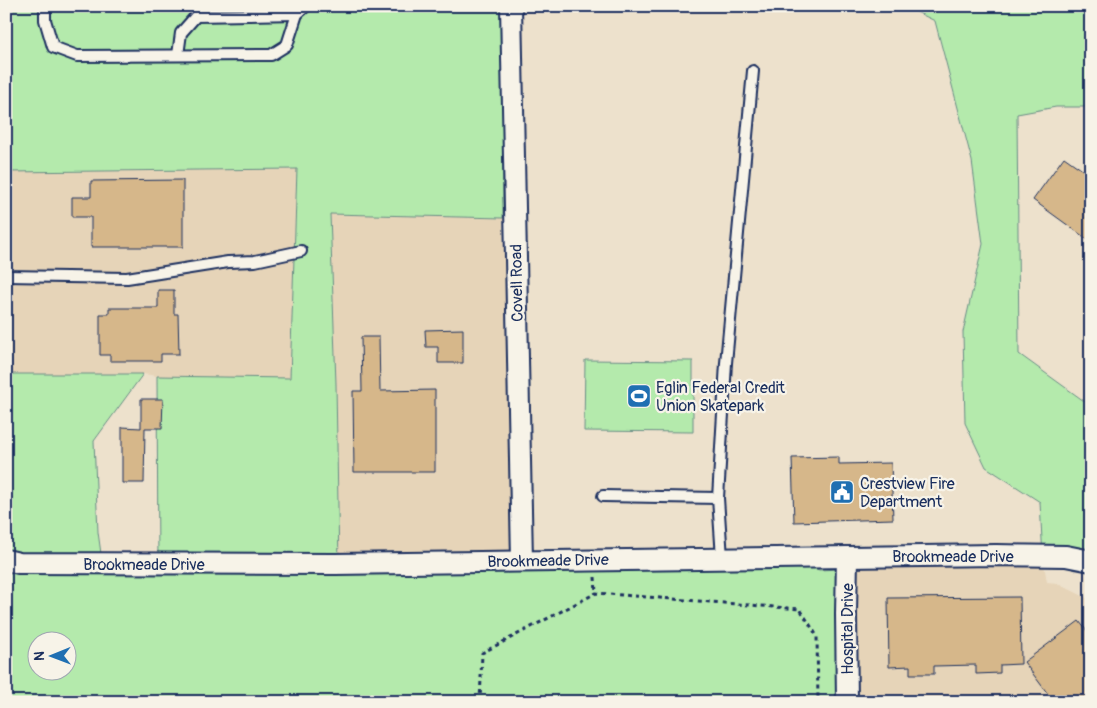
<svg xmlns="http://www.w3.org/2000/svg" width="1097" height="708" viewBox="0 0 1097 708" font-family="Pangolin,sans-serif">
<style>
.built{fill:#e6d4b8}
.green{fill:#b4eaac;stroke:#688c85;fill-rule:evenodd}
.building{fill:#d6b78a;stroke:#1b2f5e}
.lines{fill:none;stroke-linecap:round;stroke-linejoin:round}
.service-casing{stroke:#1b2f5e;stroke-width:14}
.minor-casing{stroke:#1b2f5e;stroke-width:24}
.path{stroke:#1b2f5e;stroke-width:3;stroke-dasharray:4 4;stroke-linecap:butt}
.service{stroke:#f7f3e8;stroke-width:10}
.minor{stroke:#f7f3e8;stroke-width:20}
.labels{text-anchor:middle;stroke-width:4.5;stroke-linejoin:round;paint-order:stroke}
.street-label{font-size:16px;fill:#1b2f5e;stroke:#f7f3e8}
.poi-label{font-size:16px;fill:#1b2f5e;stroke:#f7f3e8;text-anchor:start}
</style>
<rect width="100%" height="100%" fill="#ede1cc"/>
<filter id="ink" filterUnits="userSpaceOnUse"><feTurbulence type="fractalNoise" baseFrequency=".02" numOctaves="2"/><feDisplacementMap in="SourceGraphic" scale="10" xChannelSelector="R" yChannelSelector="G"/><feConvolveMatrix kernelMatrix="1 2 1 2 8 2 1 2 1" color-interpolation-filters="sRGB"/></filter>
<g filter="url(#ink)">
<g class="built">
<path d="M 297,169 L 290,379 L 157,376 L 143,374 L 6,374 L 6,172 Z"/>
<path d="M 330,214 L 503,218 L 513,567 L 339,567 L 336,384 Z"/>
<path d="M 1043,559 L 1047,582 L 1057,583 L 1091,600 L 1091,702 L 842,702 L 840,569 Z"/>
</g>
<g class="green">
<path d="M 6,6 L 502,6 L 503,218 L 330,214 L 336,384 L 339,567 L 811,566 L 819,570 L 840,569 L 842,702 L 6,702 L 6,374 L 143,374 L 94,441 L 98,532 L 103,568 L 158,568 L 157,376 L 290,378 L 297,169 L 6,172 ZM 38,640 L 68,640 L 68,670 L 38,670 Z"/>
<path d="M 904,6 L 1091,6 L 1091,107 L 1056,107 L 1017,114 L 1019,354 L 1091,406 L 1091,562 L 1043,559 L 1040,502 L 986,467 L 965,423 L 963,332 L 983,244 L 972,161 L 935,21 Z"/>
<path d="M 585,360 L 693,361 L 693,432 L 584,431 Z"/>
</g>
<g class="building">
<path d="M 1064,157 L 1091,176 L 1091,242 L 1033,200 Z"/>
<path d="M 183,180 L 183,247 L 91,247 L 91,217 L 72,217 L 72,197 L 91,197 L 91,181 Z"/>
<path d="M 158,290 L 174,290 L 174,314 L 178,314 L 179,354 L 161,354 L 161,361 L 110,361 L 110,355 L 100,355 L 100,314 L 109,314 L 109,308 L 158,308 Z"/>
<path d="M 463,329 L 463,363 L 438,363 L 438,347 L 426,347 L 425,330 Z"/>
<path d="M 361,337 L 379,337 L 380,391 L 435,390 L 435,472 L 354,472 L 353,391 L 362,391 Z"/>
<path d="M 141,399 L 163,399 L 162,428 L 145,428 L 144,483 L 122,483 L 122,427 L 141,428 Z"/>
<path d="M 839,457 L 839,464 L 891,463 L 893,519 L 794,522 L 792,458 Z"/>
<path d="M 1020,597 L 1021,664 L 1000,665 L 1000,673 L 976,674 L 976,665 L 934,666 L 934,674 L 910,674 L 910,666 L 889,667 L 888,598 Z"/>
<path d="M 1079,621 L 1091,636 L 1091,702 L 1054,702 L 1024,662 Z"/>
</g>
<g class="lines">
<defs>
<g id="service">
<path d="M 45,6 L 45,20 L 53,47 L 77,56 L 271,55 L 287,45 L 297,14 L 306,6"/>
<path d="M 178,55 L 181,33 L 196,16 L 297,14"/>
<path d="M 6,276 L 127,278 L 228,262 L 255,261 L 301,251"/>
<path d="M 603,496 L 718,498"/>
<path d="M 722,558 L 718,498 L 726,363 L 753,71"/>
</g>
<g id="minor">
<path d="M 511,6 L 522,560"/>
<path d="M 6,560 L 19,563 L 335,564 L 996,555 L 1066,556 L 1091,561"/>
<path d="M 847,702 L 846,614 L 847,557"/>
</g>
</defs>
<use href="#service" class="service-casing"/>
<use href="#minor" class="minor-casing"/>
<g class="path">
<path d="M 595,577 L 596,593"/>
<path d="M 480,702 L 482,653 L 596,593 L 800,609 L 817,636 L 818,702"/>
</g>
<use href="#service" class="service"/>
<use href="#minor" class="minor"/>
</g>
</g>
<defs>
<symbol id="stadium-square" viewBox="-11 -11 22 22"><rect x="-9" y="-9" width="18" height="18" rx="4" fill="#1f6fb2" stroke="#f7f3e8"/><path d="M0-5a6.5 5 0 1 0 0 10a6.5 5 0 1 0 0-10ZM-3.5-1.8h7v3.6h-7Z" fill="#fff"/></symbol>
<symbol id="civic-square" viewBox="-11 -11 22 22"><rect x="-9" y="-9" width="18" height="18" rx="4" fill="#1f6fb2" stroke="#f7f3e8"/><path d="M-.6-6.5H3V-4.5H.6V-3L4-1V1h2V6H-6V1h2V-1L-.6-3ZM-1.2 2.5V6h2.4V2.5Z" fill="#fff"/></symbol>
</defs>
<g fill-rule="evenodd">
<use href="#stadium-square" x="625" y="382" width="28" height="28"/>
<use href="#civic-square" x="828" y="478" width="28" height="28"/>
</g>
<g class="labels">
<g class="street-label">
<text transform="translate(516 283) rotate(-91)" y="6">Covell Road</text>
<text x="953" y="562">Brookmeade Drive</text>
<text transform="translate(548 560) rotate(-1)" y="6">Brookmeade Drive</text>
<text x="144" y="570">Brookmeade Drive</text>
<text transform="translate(847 629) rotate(-90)" y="6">Hospital Drive</text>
</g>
<g class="poi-label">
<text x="656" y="393">Eglin Federal Credit<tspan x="656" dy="18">Union Skatepark</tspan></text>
<text x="860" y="489">Crestview Fire<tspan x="860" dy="18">Department</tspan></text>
</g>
</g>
<rect width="1097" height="708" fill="none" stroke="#f7f3e8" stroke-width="25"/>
<rect x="12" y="12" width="1072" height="683" fill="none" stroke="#1b2f5e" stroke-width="2" filter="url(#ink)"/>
<g transform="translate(52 656) rotate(269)"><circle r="24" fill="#f7f3e8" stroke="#9fa5b1"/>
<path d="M0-4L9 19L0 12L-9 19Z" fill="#1f6fb2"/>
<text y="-8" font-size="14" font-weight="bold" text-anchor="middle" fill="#1b2f5e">N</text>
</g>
</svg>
